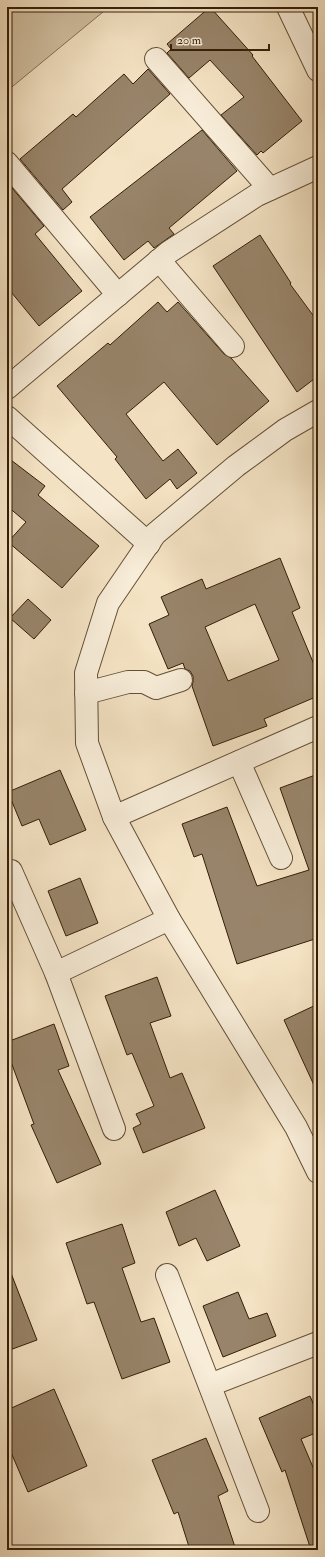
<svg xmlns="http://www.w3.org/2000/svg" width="325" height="1557" viewBox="0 0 325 1557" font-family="'IM FELL Double Pica',serif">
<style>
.green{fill:#d3c2a4;stroke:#847056}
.building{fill:#98846a;stroke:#341e08;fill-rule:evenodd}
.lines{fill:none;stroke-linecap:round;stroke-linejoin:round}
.minor-casing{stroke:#644f37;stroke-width:24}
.minor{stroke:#f8edd9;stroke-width:22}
</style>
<rect width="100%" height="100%" fill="#f4e3c4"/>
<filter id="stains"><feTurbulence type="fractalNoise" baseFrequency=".005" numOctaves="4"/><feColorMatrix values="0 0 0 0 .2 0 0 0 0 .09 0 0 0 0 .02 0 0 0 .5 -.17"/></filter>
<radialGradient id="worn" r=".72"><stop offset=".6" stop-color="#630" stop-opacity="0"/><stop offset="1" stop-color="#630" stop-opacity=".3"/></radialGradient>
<path class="green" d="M 7,7 L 109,7 L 7,91 Z"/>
<g class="building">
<path d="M 210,7 L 253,55 L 252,56 L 302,121 L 263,153 L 261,151 L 257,155 L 221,115 L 244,97 L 210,60 L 189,78 L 167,53 L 171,49 L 167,44 Z"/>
<path d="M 148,69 L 170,94 L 62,189 L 72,202 L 63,210 L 20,159 L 73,114 L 76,117 L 124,74 L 133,84 Z"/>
<path d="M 202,130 L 237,171 L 169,228 L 174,234 L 154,248 L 148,241 L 124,260 L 90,217 Z"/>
<path d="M 7,182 L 44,226 L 35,234 L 82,291 L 39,326 L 7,287 Z"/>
<path d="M 260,235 L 291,283 L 290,284 L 318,322 L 318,376 L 297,392 L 213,266 Z"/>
<path d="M 158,302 L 167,312 L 178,302 L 224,354 L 231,358 L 269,401 L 217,445 L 164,382 L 126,414 L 163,461 L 178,449 L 197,473 L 177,489 L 170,479 L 146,499 L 115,459 L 117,457 L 57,386 L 108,343 L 110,345 Z"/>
<path d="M 7,457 L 45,486 L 38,495 L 99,546 L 62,588 L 8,542 L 26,522 L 7,506 Z"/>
<path d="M 280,558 L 300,608 L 292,612 L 318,674 L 318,696 L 264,719 L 267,726 L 213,746 L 192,686 L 193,682 L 193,676 L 190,671 L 185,669 L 183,663 L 168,669 L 149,624 L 169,615 L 161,597 L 202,579 L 206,589 ZM 255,604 L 279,660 L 228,681 L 205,627 Z"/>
<path d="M 28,599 L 51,620 L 34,639 L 10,618 Z"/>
<path d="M 60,770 L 86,830 L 50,845 L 39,819 L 22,826 L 8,792 Z"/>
<path d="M 318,774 L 318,938 L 237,964 L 202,854 L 194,857 L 182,824 L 227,807 L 257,886 L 309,870 L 280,788 Z"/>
<path d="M 80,878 L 98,923 L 66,936 L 48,891 Z"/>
<path d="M 157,977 L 171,1016 L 150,1023 L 170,1078 L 182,1073 L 205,1128 L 143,1153 L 133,1128 L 141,1124 L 136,1114 L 154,1106 L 132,1053 L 127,1055 L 105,996 Z"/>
<path d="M 318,1004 L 318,1094 L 284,1020 Z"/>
<path d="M 54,1024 L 69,1066 L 58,1070 L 101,1164 L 57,1183 L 31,1125 L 34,1124 L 7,1051 L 7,1042 Z"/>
<path d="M 215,1190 L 240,1246 L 207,1261 L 196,1238 L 179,1246 L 166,1212 Z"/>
<path d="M 122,1224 L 135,1263 L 122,1268 L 141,1322 L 154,1318 L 170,1362 L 122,1379 L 94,1302 L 87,1304 L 66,1243 Z"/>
<path d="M 9,1268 L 37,1340 L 7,1351 L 7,1269 Z"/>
<path d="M 238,1292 L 249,1319 L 267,1313 L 276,1336 L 223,1357 L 203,1306 Z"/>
<path d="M 54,1389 L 87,1466 L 28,1492 L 7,1443 L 7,1410 Z"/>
<path d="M 310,1396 L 318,1415 L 318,1432 L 301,1439 L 318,1479 L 318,1550 L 311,1550 L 285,1470 L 282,1472 L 259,1418 Z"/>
<path d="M 206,1438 L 228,1491 L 218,1496 L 236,1550 L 190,1550 L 178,1512 L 174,1514 L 152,1460 Z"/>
</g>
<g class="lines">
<defs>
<g id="minor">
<path d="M 288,7 L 318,70"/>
<path d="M 156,59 L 270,189"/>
<path d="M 7,163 L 118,295"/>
<path d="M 159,260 L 233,346"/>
<path d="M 7,388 L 169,252 L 257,195 L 318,167"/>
<path d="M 318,411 L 285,430 L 236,466 L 155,534 L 108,603 L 86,673 L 87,743 L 114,817 L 169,919 L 296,1127 L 318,1172"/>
<path d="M 7,417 L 149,544"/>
<path d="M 86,693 L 128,682 L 144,682 L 156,688 L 181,680"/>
<path d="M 239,762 L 281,858"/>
<path d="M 114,817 L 318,727"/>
<path d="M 11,871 L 56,973 L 114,1129"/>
<path d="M 56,973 L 169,919"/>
<path d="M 167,1275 L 258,1511"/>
<path d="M 210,1385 L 318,1343"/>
</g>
</defs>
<use href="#minor" class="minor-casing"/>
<use href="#minor" class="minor"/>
</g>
<rect width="325" height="1557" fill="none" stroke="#f4e3c4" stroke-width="24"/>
<rect x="8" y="8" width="309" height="1541" fill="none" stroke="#341e08" stroke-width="2"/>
<rect x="12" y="12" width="301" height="1533" fill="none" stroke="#341e08"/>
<path d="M171 44v6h98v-6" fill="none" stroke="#341e08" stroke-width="2"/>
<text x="177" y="44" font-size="12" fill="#341e08" stroke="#f8edd9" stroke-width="3" paint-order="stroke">20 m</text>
<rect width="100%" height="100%" filter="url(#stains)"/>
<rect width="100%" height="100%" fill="url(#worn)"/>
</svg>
